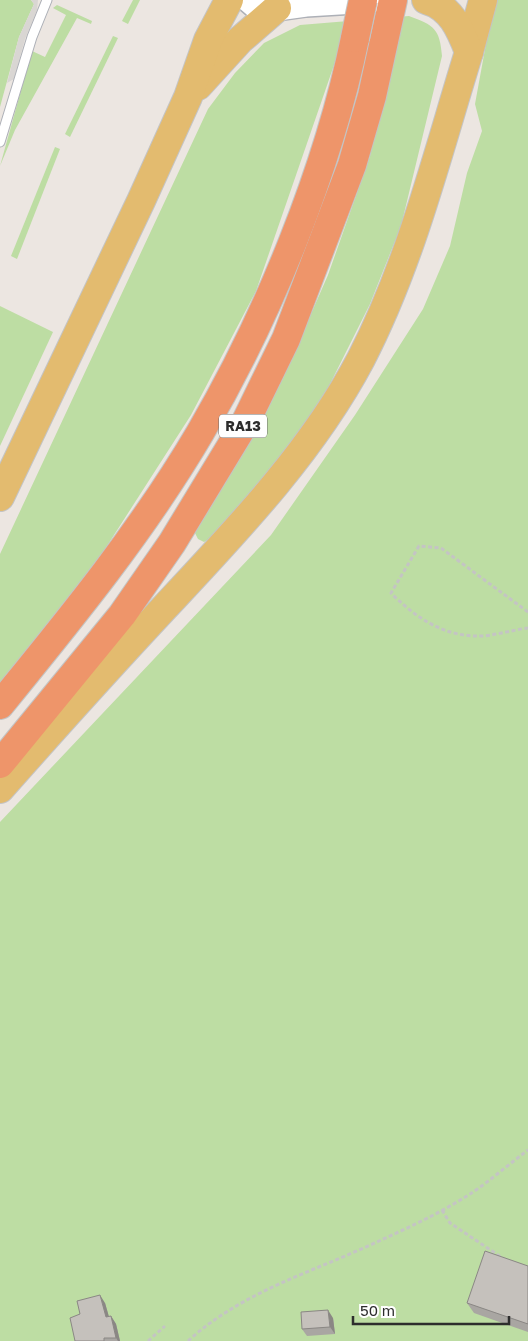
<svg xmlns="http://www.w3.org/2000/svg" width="528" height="1341" viewBox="0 0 528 1341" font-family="'Golos Text',sans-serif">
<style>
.green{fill:#bddda3}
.plaza{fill:#d9d6d3}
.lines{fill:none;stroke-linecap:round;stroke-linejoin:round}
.lane-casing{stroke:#adb0b7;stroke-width:11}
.secondary-casing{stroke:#adb0b7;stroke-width:28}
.primary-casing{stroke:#c4c4c4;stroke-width:30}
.highway-casing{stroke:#c4c4c4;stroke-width:30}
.path{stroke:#c4c4c4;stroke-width:3;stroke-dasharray:4 2.5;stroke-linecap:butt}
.lane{stroke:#fff;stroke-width:9}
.secondary{stroke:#fff;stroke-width:25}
.primary{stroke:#e3bb6f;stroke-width:28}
.highway{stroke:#ee956a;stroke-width:28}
.highway-bridge-casing{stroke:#c4c4c4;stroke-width:30;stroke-linecap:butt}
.highway-bridge{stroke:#ee956a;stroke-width:28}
.wall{fill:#a9a6a2}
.shaded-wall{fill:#8a8784}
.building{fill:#c5c1bc;stroke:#8a8784}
.labels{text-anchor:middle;stroke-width:4;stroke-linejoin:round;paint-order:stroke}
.shield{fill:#fff;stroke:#6c6c6c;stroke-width:1}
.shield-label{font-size:14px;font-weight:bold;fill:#2d2d2d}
</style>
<rect width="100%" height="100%" fill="#ece6e1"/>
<g class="green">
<path d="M 0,0 L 31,0 L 34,4 L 19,37 L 0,107 Z"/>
<path d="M 133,0 L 140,0 L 128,24 L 122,21 Z"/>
<path d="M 494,0 L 528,0 L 528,1341 L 0,1341 L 0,822 L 271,535 L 355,415 L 423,309 L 450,246 L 467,173 L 482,131 L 475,104 Z"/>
<path d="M 57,5 L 92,21 L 91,24 L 77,18 L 15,130 L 0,166 L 32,51 L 45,57 L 66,15 L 53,8 Z"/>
<path d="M 409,16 C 434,25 440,29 442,56 L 401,226 L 370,304 L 330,384 L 292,444 L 215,535 L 204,542 L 198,539 L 193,529 L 223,487 L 283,378 L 328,275 L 370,156 L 395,38 L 372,33 L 343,39 L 256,291 L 191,415 L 105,549 L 15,669 L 0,685 L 0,554 L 208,109 L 235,73 L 264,43 L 300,25 Z"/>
<path d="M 113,36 L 118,38 L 70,137 L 65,134 Z"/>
<path d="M 55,147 L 60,149 L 17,259 L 11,256 Z"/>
<path d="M 0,306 L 53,332 L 0,446 Z"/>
</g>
<path class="plaza" d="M 31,0 L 38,0 L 37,10 L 25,39 L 14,79 L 7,83 L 19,37 L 34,4 Z"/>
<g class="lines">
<defs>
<path id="lane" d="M 0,142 L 32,37 L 47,0"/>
<path id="secondary" d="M 249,0 L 256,6 L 270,9 L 306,4 L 372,0"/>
<g id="primary">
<path d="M 469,52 L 483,0"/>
<path d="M 198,86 L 240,40 L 277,8"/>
<path d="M 0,497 L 141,201 L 188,97 L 208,40 L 229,0"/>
<path d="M 0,789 C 54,728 109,667 165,607 C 236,531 312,452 361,359 C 411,262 437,155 469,52 C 460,29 451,7 426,0"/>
</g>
<g id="highway">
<path d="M 0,705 C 71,618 143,530 200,433 C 268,317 328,170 355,38"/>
<path d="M 0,764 L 122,615 L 172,543 L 245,423 L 286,339 L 352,165 L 372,96 L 393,0"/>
</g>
</defs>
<use href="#lane" class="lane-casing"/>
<use href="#secondary" class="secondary-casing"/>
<use href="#primary" class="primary-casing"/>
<use href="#highway" class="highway-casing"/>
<g class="path">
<path d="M 528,612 L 441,548 L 419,546 L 391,593 C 414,616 441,635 475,636 C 491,637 511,630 528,628"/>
<path d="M 442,1210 L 450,1223 L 504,1259"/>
<path d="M 148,1341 L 165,1326"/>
<path d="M 188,1341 C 243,1291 313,1272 379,1241 C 410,1227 442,1212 470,1194 C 490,1181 509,1164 528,1150"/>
</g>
<use href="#lane" class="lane"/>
<use href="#secondary" class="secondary"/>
<use href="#primary" class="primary"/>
<use href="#highway" class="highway"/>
<defs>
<path id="highway-bridge" d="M 355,38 L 363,0"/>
</defs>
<use href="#highway-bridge" class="highway-bridge-casing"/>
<use href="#highway-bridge" class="highway-bridge"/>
</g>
<g class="wall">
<path d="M 528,1266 L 528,1332 L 474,1313 L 467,1303 Z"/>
<path d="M 105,1303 L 109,1317 L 111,1316 L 116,1324 L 120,1341 L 75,1341 L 80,1314 Z"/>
<path d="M 333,1318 L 335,1334 L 307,1336 L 302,1329 Z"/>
</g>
<g class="shaded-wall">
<path d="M 100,1295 L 105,1303 L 111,1324 L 106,1317 Z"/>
<path d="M 328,1310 L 333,1318 L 335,1334 L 330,1327 Z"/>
<path d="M 111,1316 L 116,1324 L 120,1341 L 118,1341 L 116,1338 Z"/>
</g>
<g class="building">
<path d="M 485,1251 L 528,1266 L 528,1324 L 467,1303 Z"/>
<path d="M 100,1295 L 106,1317 L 111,1316 L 116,1338 L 104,1338 L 104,1341 L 75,1341 L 70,1318 L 80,1314 L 77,1301 Z"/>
<path d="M 328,1310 L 330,1327 L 302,1329 L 301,1312 Z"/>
</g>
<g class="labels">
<rect class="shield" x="219" y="414.5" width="48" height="23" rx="4"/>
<g class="shield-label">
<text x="243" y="431">RA13</text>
</g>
</g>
<path d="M353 1316v8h156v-8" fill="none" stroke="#2d2d2d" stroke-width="2.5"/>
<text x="360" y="1316" font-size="15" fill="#2d2d2d" stroke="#ffffff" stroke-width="4" paint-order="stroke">50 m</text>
</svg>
